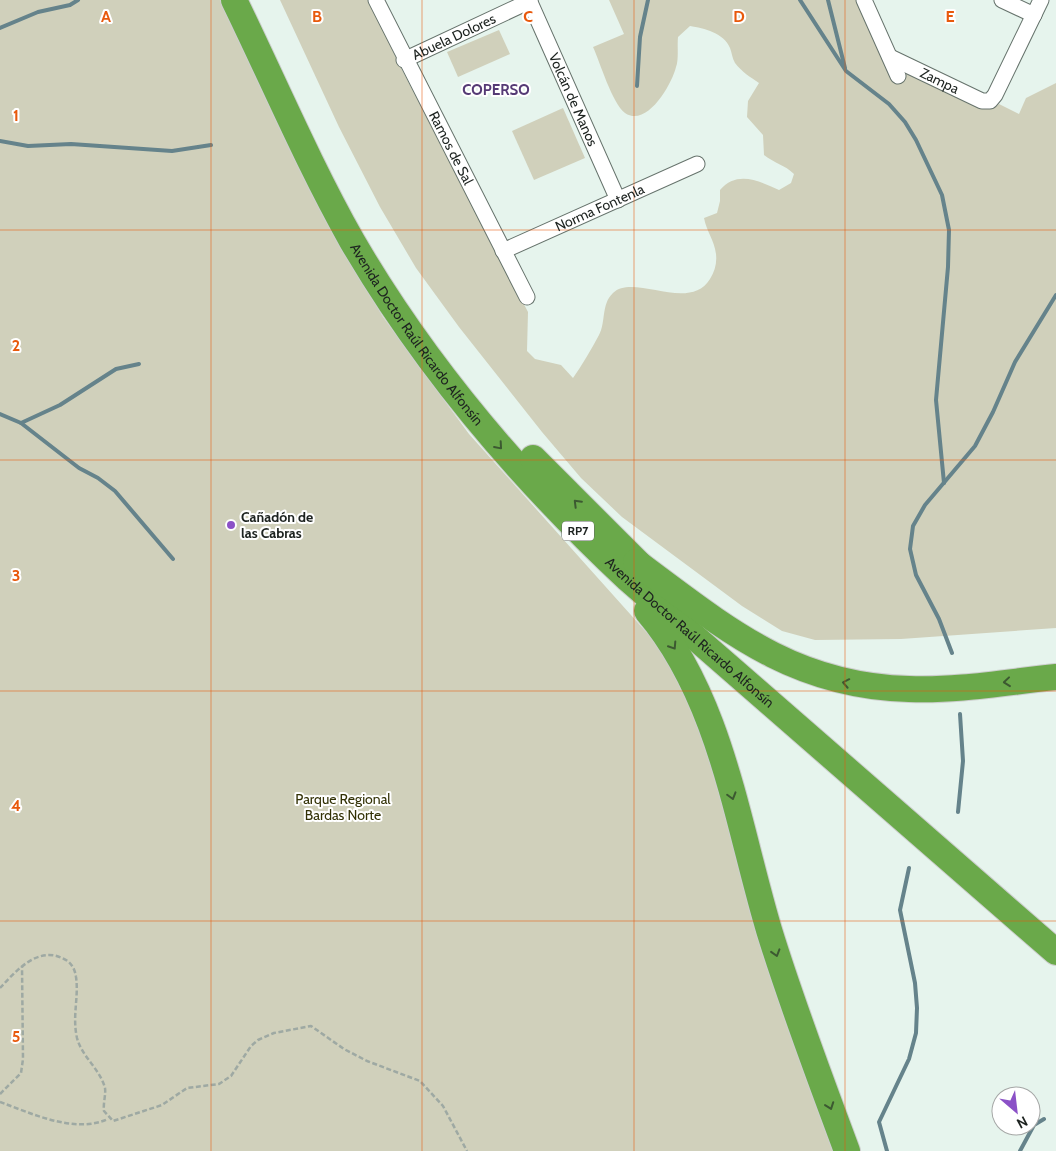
<svg xmlns="http://www.w3.org/2000/svg" width="1056" height="1151" viewBox="0 0 1056 1151" font-family="Cabin,sans-serif">
<style>
.green{fill:#d0d0bb}
.lines{fill:none;stroke-linecap:round;stroke-linejoin:round}
.stream{stroke:#65838b;stroke-width:4}
.street-casing{stroke:#66736c;stroke-width:17}
.highway-casing{stroke:#cdcfce;stroke-width:28}
.path{stroke:#9ea9a3;stroke-width:2.5;stroke-dasharray:5 2.5;stroke-linecap:butt}
.street{stroke:#fff;stroke-width:15}
.highway{stroke:#6aa94a;stroke-width:26}
.oneway{stroke:#3c5931}
.grid{fill:none;stroke:#e8590c;stroke-width:1;stroke-opacity:0.55}
.poi-dot{fill:#8b51c7;stroke:#fff;stroke-width:2}
.labels{text-anchor:middle;stroke-width:4;stroke-linejoin:round;paint-order:stroke}
.shield{fill:#fff;stroke:#616563;stroke-width:1}
.shield-label{font-size:12px;font-weight:bold;fill:#1d2320}
.street-label{font-size:14px;fill:#1d2320;stroke:#fff}
.poi-label{font-size:14px;font-weight:bold;fill:#1d2320;stroke:#fff;text-anchor:start}
.park-label{font-size:14px;fill:#323105;stroke:#fff}
.neighbourhood-label{font-size:15px;font-weight:bold;fill:#553a75;stroke:#fff}
.grid-label{font-size:16px;text-anchor:middle;font-weight:bold;fill:#e8590c;stroke:#fff;stroke-width:4;stroke-linejoin:round;paint-order:stroke}
</style>
<rect width="100%" height="100%" fill="#e6f4ed"/>
<g class="green">
<path d="M 0,0 L 221,0 L 302,174 L 335,237 L 383,317 L 469,434 L 656,643 L 696,711 L 835,1151 L 0,1151 Z"/>
<path d="M 280,0 L 369,0 L 398,62 L 528,312 L 527,351 L 535,359 L 561,365 L 573,378 C 582,365 591,350 599,335 C 606,322 601,304 613,293 C 634,273 689,313 710,279 C 715,271 717,263 716,254 C 714,239 707,233 704,218 L 717,213 L 720,201 L 720,190 C 737,170 759,181 779,190 L 791,183 L 794,174 C 785,165 774,163 764,155 L 763,135 L 747,117 L 748,101 L 759,83 C 750,77 742,72 735,63 C 732,58 732,53 730,48 C 724,33 704,28 690,26 L 678,37 C 677,46 679,59 676,67 C 672,84 647,128 625,113 C 612,103 600,62 593,47 L 624,34 L 609,0 L 857,0 L 893,81 L 905,75 L 903,70 L 984,109 L 993,108 L 999,104 L 1019,114 L 1026,98 L 1056,83 L 1056,628 L 901,639 L 815,640 L 782,631 L 742,606 L 622,517 L 581,478 L 542,432 L 459,327 L 416,268 L 380,207 L 339,127 Z"/>
<path d="M 499,30 L 510,54 L 458,77 L 447,52 Z"/>
<path d="M 563,108 L 585,158 L 534,180 L 512,131 Z"/>
</g>
<g class="lines">
<g class="stream">
<path d="M 800,0 L 846,71 L 889,104 L 905,122 L 916,140 L 942,195 L 949,230 L 948,267 L 936,400 L 944,483"/>
<path d="M 828,0 L 845,68"/>
<path d="M 0,28 L 38,12 L 70,5 L 78,0"/>
<path d="M 637,86 L 640,37 L 648,0"/>
<path d="M 0,141 L 28,146 L 71,144 L 172,151 L 211,145"/>
<path d="M 0,414 L 21,423 L 79,468 L 98,478 L 115,491 L 173,559"/>
<path d="M 21,423 L 60,405 L 116,369 L 139,364"/>
<path d="M 952,653 L 939,619 L 916,575 L 910,549 L 913,526 L 925,505 L 975,446 L 993,412 L 1015,362 L 1056,295"/>
<path d="M 958,812 L 963,761 L 960,714"/>
<path d="M 887,1151 L 879,1122 L 909,1059 L 916,1033 L 917,1008 L 915,983 L 900,910 L 909,868"/>
<path d="M 1020,1151 L 1034,1125 L 1044,1119"/>
</g>
<defs>
<g id="street">
<path id="s1" d="M 376,0 L 527,297"/>
<path id="s2" d="M 529,0 L 618,200"/>
<path d="M 864,0 L 898,76"/>
<path d="M 1002,0 L 1034,15"/>
<path id="s3" d="M 890,57 L 982,101 L 990,101 L 995,95 L 1041,0"/>
<path id="s4" d="M 404,60 L 530,1"/>
<path id="s5" d="M 503,251 L 697,164"/>
</g>
<g id="highway">
<path id="s6" d="M 234,0 C 273,80 308,163 352,241 C 426,368 521,479 628,579 L 1056,952"/>
<path d="M 533,458 L 647,572"/>
<path d="M 636,562 C 725,628 792,686 909,689 C 957,691 1007,682 1056,677"/>
<path d="M 647,611 C 721,698 737,823 769,930 C 792,1005 820,1078 847,1151"/>
</g>
</defs>
<use href="#street" class="street-casing"/>
<use href="#highway" class="highway-casing"/>
<g class="path">
<path d="M 0,988 C 16,971 38,945 64,959 C 71,962 75,969 76,977 C 79,997 72,1016 77,1038 C 82,1057 100,1069 105,1088 C 106,1095 103,1103 104,1111 L 113,1121 L 162,1105 L 187,1088 L 219,1084 L 231,1076 L 251,1046 L 258,1040 L 274,1033 L 311,1026 L 344,1049 L 367,1061 L 420,1081 L 443,1106 L 467,1151"/>
<path d="M 0,1094 L 21,1073 L 23,1059 L 22,966"/>
<path d="M 0,1102 C 33,1114 75,1134 108,1119"/>
</g>
<use href="#street" class="street"/>
<use href="#highway" class="highway"/>
</g>
<defs><path id="oneway-chevron" d="M-2-3.5L2.5 0L-2 3.5" fill="none" stroke-width="1.6" stroke-linecap="round" stroke-linejoin="round" transform="scale(1.25)"/></defs>
<g class="oneway">
<use href="#oneway-chevron" transform="translate(499 446) rotate(49)"/>
<use href="#oneway-chevron" transform="translate(577 503) rotate(-135)"/>
<use href="#oneway-chevron" transform="translate(673 646) rotate(57)"/>
<use href="#oneway-chevron" transform="translate(1007 682) rotate(174)"/>
<use href="#oneway-chevron" transform="translate(846 683) rotate(-169)"/>
<use href="#oneway-chevron" transform="translate(732 796) rotate(74)"/>
<use href="#oneway-chevron" transform="translate(776 953) rotate(73)"/>
<use href="#oneway-chevron" transform="translate(830 1106) rotate(70)"/>
</g>
<path class="grid" d="M 211,0 L 211,1151M 422,0 L 422,1151M 634,0 L 634,1151M 845,0 L 845,1151M 0,230 L 1056,230M 0,460 L 1056,460M 0,691 L 1056,691M 0,921 L 1056,921"/>
<circle class="poi-dot" cx="231" cy="525" r="5"/>
<g class="labels">
<rect class="shield" x="562" y="521.5" width="32" height="19" rx="4"/>
<g class="shield-label">
<text x="578" y="535">RP7</text>
</g>
<g class="street-label">
<text dy="5" stroke="none"><textPath href="#s4" startOffset="55">Abuela Dolores</textPath></text>
<text dy="5" stroke="none"><textPath href="#s3" startOffset="55">Zampa</textPath></text>
<text dy="5" stroke="none"><textPath href="#s2" startOffset="109">Volcán de Manos</textPath></text>
<text dy="5" stroke="none"><textPath href="#s1" startOffset="166">Ramos de Sal</textPath></text>
<text dy="5" stroke="none"><textPath href="#s5" startOffset="106">Norma Fontenla</textPath></text>
<text dy="5" stroke="none"><textPath href="#s6" startOffset="382">Avenida Doctor Raúl Ricardo Alfonsín</textPath></text>
<text dy="5" stroke="none"><textPath href="#s6" startOffset="788">Avenida Doctor Raúl Ricardo Alfonsín</textPath></text>
</g>
<g class="poi-label">
<text x="241" y="522">Cañadón de<tspan x="241" dy="16">las Cabras</tspan></text>
</g>
<g class="park-label">
<text x="343" y="804">Parque Regional<tspan x="343" dy="16">Bardas Norte</tspan></text>
</g>
<g class="neighbourhood-label">
<text x="496" y="95">COPERSO</text>
</g>
</g>
<g class="grid-label">
<text x="106" y="22">A</text>
<text x="317" y="22">B</text>
<text x="528" y="22">C</text>
<text x="739" y="22">D</text>
<text x="950" y="22">E</text>
<text x="16" y="121">1</text>
<text x="16" y="351">2</text>
<text x="16" y="581">3</text>
<text x="16" y="811">4</text>
<text x="16" y="1042">5</text>
</g>
<g transform="translate(1016 1111) rotate(152)"><circle r="24" fill="#ffffff" stroke="#a5a7a6"/>
<path d="M0-4L9 19L0 12L-9 19Z" fill="#8b51c7"/>
<text y="-8" font-size="14" font-weight="bold" text-anchor="middle" fill="#1d2320">N</text>
</g>
</svg>
